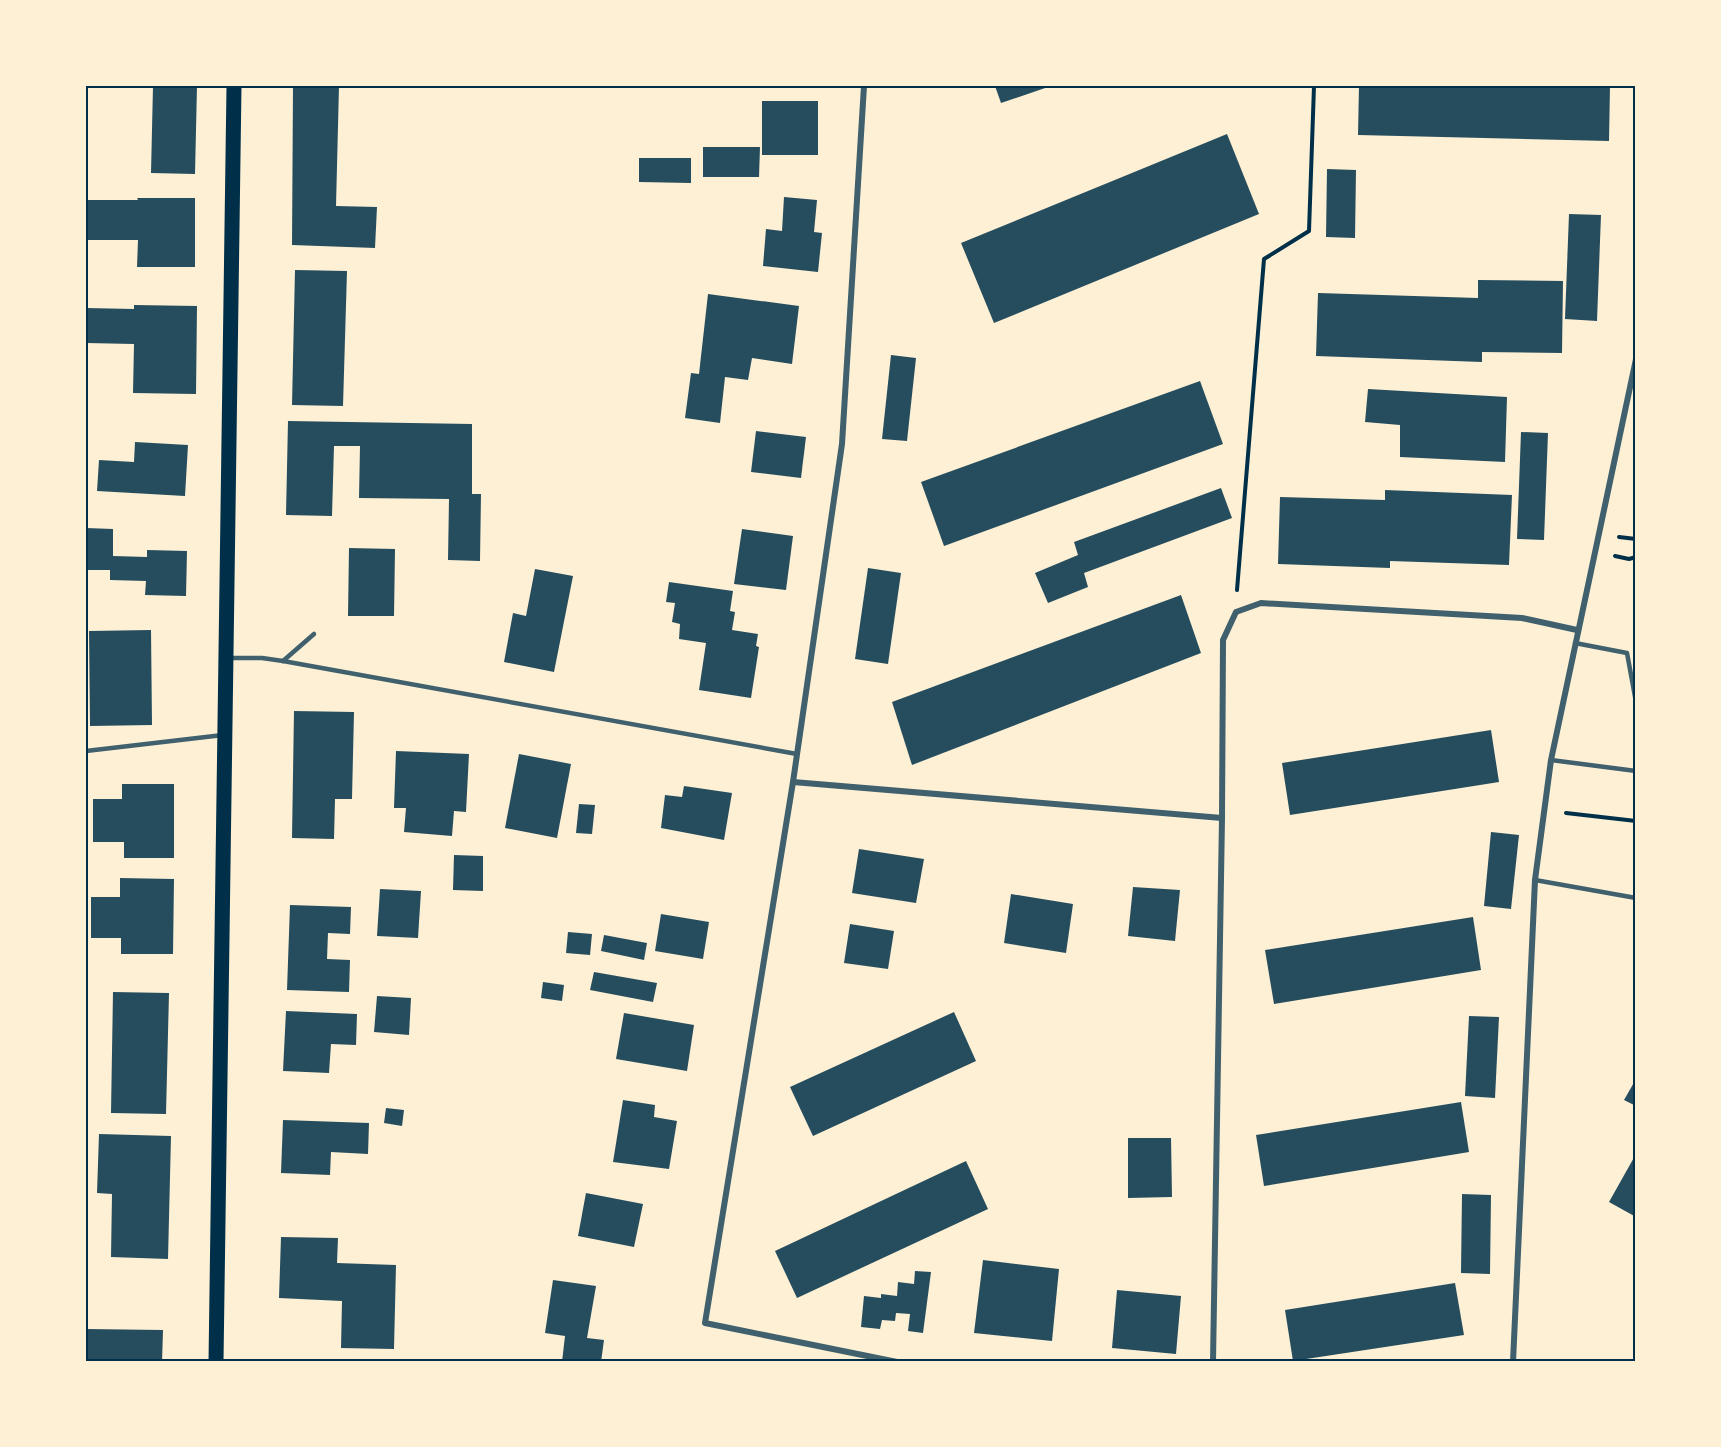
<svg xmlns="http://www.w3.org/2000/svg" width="1721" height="1447" viewBox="0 0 1721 1447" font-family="'Playfair Display',serif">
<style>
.building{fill:#264d5e}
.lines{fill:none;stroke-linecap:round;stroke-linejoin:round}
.path{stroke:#003049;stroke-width:4}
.service{stroke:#3f606c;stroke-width:4.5}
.minor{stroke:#3f606c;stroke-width:6}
.primary{stroke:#003049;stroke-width:15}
.neatline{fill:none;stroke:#003049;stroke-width:2}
</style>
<rect width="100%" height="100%" fill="#fdf0d5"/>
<g class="building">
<path d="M 153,86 L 197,86 L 195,174 L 151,173 Z"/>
<path d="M 293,86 L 339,86 L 336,206 L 377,207 L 375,248 L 292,245 Z"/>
<path d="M 995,86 L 1051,86 L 1001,103 Z"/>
<path d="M 1359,86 L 1610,86 L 1609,141 L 1358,135 Z"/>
<rect x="762" y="101" width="56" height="54"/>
<path d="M 1227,134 L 1259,214 L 994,323 L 961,243 Z"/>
<path d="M 703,147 L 760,147 L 759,177 L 703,177 Z"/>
<path d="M 639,158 L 691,158 L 691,183 L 639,182 Z"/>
<path d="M 1327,169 L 1356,170 L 1355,238 L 1326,237 Z"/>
<path d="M 784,197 L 817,200 L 814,232 L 822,233 L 818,272 L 763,266 L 766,229 L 782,231 Z"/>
<path d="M 137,198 L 195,198 L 195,267 L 137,267 L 138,240 L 86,240 L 86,200 L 138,200 Z"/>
<path d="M 1569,214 L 1601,215 L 1597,321 L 1565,319 Z"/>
<path d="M 295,270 L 347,271 L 343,406 L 292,405 Z"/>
<path d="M 1478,280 L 1563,281 L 1562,353 L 1482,352 L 1482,362 L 1316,356 L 1318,293 L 1478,298 Z"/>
<path d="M 708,294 L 799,306 L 792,364 L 752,358 L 748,380 L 725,377 L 720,423 L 685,418 L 691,373 L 699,374 Z"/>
<path d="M 134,305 L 197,306 L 196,394 L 133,393 L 134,344 L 86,343 L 86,308 L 134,309 Z"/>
<path d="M 891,355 L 916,358 L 907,441 L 882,439 Z"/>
<path d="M 1200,381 L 1223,444 L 944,546 L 921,482 Z"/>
<path d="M 1368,389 L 1507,397 L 1505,462 L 1400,457 L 1400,425 L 1365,422 Z"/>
<path d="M 288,421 L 472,424 L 472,494 L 481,494 L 480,561 L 448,560 L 449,499 L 359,498 L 360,446 L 334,446 L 332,516 L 286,515 Z"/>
<path d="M 756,431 L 806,437 L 801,478 L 751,472 Z"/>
<path d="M 1521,432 L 1548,433 L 1544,540 L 1517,539 Z"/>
<path d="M 135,442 L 188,445 L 185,496 L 97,491 L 99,460 L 134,462 Z"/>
<path d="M 1221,488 L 1232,518 L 1084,573 L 1088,587 L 1048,603 L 1035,573 L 1078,555 L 1074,542 Z"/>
<path d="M 1385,490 L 1512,495 L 1509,565 L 1390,561 L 1390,568 L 1278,564 L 1280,497 L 1385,500 Z"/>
<path d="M 86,528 L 113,529 L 113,556 L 147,557 L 147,550 L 187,551 L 186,596 L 145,595 L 146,581 L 110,580 L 110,570 L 86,570 Z"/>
<path d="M 742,529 L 793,536 L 786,590 L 734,584 Z"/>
<path d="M 349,548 L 395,549 L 394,616 L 348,616 Z"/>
<path d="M 868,568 L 901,573 L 888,664 L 855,659 Z"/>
<path d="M 535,569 L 573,576 L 554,672 L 504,662 L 513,613 L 526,616 Z"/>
<path d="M 669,582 L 733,591 L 730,611 L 735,612 L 732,630 L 758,634 L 756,646 L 759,647 L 751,698 L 699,690 L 706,643 L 679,639 L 680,624 L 672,622 L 675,603 L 666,602 Z"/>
<path d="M 1181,595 L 1201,653 L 912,765 L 892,702 Z"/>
<path d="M 151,630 L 152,725 L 90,726 L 89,631 Z"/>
<path d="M 294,711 L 354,712 L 352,799 L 335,799 L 334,839 L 292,838 Z"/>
<path d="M 1491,730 L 1499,782 L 1290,815 L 1282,763 Z"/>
<path d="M 396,751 L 469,754 L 466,812 L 454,811 L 452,836 L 404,832 L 406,808 L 394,808 Z"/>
<path d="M 519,754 L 571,764 L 557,838 L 505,828 Z"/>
<path d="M 122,784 L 174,784 L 174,858 L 124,858 L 124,842 L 93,842 L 93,799 L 122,799 Z"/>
<path d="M 684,786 L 732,793 L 724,840 L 661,828 L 665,795 L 682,797 Z"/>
<path d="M 579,804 L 595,805 L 592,834 L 576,833 Z"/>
<path d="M 1491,832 L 1519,835 L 1511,909 L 1484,906 Z"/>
<path d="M 859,849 L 924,859 L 916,903 L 852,893 Z"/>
<path d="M 454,855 L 483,856 L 483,891 L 453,890 Z"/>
<path d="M 120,878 L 174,879 L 173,954 L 121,954 L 121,938 L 91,938 L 91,897 L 120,897 Z"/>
<path d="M 1133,887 L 1180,890 L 1175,941 L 1128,936 Z"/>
<path d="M 380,889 L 421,891 L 418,938 L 377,936 Z"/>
<path d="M 1011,894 L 1073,904 L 1066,953 L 1004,943 Z"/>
<path d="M 290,905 L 351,907 L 350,934 L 328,933 L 327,959 L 350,960 L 349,992 L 287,990 Z"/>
<path d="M 661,914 L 709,922 L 703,959 L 655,951 Z"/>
<path d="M 1473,917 L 1481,970 L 1274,1004 L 1265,950 Z"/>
<path d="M 850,924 L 894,931 L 888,969 L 844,963 Z"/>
<path d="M 568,932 L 592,934 L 590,955 L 566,953 Z"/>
<path d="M 604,935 L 647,943 L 644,960 L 601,951 Z"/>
<path d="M 594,972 L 657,983 L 653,1002 L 590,990 Z"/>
<path d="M 543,982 L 564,985 L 562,1001 L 541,998 Z"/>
<path d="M 113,992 L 169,993 L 166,1114 L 111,1113 Z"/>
<path d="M 377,996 L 411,998 L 409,1035 L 374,1032 Z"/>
<path d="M 286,1011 L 357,1014 L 356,1045 L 331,1044 L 329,1073 L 283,1071 Z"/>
<path d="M 954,1012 L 976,1061 L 813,1136 L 790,1087 Z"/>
<path d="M 624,1013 L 694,1025 L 687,1071 L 616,1059 Z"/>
<path d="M 1469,1016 L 1499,1017 L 1495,1098 L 1465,1096 Z"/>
<path d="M 1636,1079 L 1636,1106 L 1624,1100 Z"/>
<path d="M 623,1100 L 655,1105 L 654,1117 L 677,1121 L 669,1169 L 613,1162 Z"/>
<path d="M 1461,1102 L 1469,1152 L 1264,1186 L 1256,1135 Z"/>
<path d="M 386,1108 L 404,1110 L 402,1126 L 384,1123 Z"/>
<path d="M 283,1120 L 369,1123 L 368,1154 L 331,1152 L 330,1175 L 281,1173 Z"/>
<path d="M 99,1134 L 171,1136 L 168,1259 L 111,1257 L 112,1194 L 97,1193 Z"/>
<path d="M 1128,1138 L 1171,1138 L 1172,1197 L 1128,1198 Z"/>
<path d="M 1636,1154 L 1636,1217 L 1609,1202 Z"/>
<path d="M 966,1161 L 988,1209 L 797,1298 L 775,1251 Z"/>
<path d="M 586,1193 L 643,1204 L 634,1247 L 578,1236 Z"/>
<path d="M 1462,1194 L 1491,1195 L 1490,1274 L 1461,1273 Z"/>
<path d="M 281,1237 L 338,1238 L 337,1263 L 396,1265 L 394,1349 L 341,1348 L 342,1301 L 279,1298 Z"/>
<path d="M 983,1260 L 1059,1269 L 1052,1341 L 974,1333 Z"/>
<path d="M 915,1271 L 931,1272 L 923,1333 L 908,1331 L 910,1314 L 896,1313 L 895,1321 L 882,1320 L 880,1329 L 861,1327 L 864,1296 L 881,1298 L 881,1294 L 897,1296 L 898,1282 L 914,1284 Z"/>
<path d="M 553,1280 L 596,1286 L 587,1338 L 604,1340 L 601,1362 L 562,1362 L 565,1336 L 545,1333 Z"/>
<path d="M 1455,1283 L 1464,1335 L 1293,1361 L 1285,1310 Z"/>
<path d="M 1117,1290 L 1181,1296 L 1176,1354 L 1112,1348 Z"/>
<path d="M 86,1329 L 163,1330 L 162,1362 L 86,1362 Z"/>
</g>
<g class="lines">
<g class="path">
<path d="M 1619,537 L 1636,539"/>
<path d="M 1615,556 L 1629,559 L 1636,557"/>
<path d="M 1237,590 L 1264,259 L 1309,231 L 1314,86"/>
<path d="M 1566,813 L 1636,821"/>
</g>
<g class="service">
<path d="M 1575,643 L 1627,653 L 1636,702"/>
<path d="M 229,658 L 262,658 L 283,661 L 797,754"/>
<path d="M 283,661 L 314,634"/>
<path d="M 86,751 L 223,735"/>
<path d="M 1551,760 L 1636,771"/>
<path d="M 1535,880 L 1636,898"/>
</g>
<g class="minor">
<path d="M 864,86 L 842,444 L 793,782 L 705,1323 L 897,1362"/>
<path d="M 793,782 L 1222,818"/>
<path d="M 1213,1362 L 1222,818 L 1223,640 L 1236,612 L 1261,603 L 1522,618 L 1577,630"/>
<path d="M 1513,1362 L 1535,880 L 1551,760 L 1636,359"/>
</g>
<path class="primary" d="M 216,1362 L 234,86"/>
</g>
<rect width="1721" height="1447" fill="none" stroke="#fdf0d5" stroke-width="174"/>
<rect x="87" y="87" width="1547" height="1273" class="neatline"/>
</svg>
